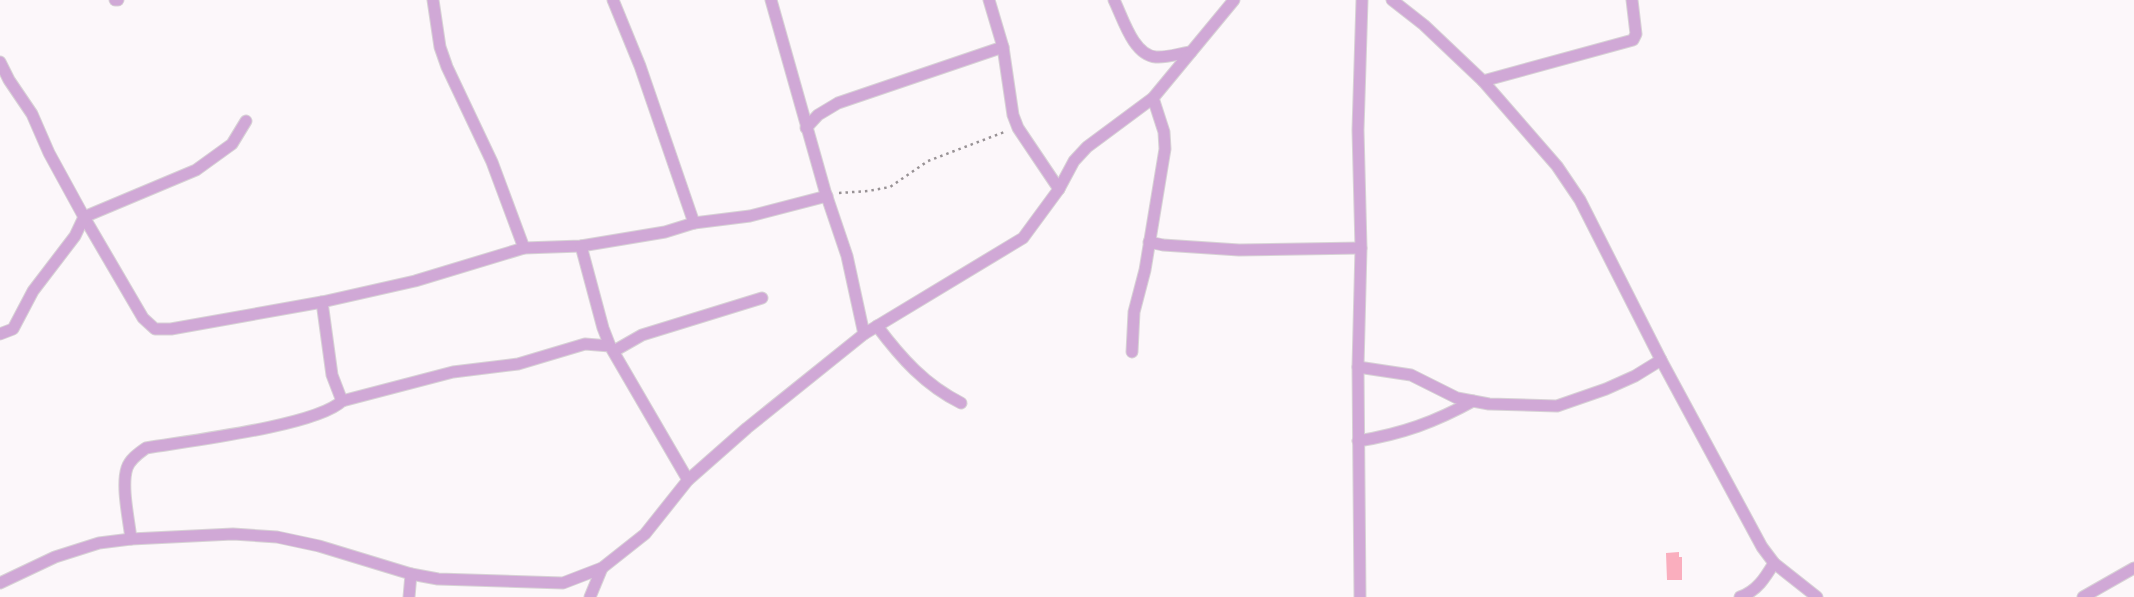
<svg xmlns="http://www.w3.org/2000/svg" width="2134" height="597" viewBox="0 0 2134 597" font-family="'IBM Plex Sans',sans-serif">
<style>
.building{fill:#faaebe}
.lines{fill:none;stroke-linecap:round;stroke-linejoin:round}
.street-casing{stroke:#d7d2d5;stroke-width:13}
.path{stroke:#989295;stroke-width:2.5;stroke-dasharray:2.5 4;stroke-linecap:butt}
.street{stroke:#d0a8d6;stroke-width:11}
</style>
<rect width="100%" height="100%" fill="#fcf7fa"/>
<path class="building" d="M 1679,552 L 1679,557 L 1682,557 L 1682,580 L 1667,580 L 1666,553 Z"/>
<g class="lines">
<defs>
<g id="street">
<path d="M 115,0 L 118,0"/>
<path d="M 433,0 L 440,47 L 447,67 L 492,162 L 524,248"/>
<path d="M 613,0 L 640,66 L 694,223"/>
<path d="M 771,0 L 825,191 L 847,256 L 864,334"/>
<path d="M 989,0 L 1003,47 L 1013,115 L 1018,128 L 1059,189"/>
<path d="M 1114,0 C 1123,18 1133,55 1156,57 C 1167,58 1181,53 1191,52"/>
<path d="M 1392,0 L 1424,25 L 1483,81 L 1557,166 L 1580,200 L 1661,360 L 1762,547 L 1774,563 L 1817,597"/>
<path d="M 0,62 L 9,80 L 32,114 L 49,153 L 84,217 L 143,318 L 155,329 L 171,329 L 322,302 L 415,281 L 524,248 L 581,246 L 665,232 L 694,223 L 750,216 L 827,196"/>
<path d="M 1483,81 L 1633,40 L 1636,34 L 1632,0"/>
<path d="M 806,128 L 818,115 L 838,103 L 1003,47"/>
<path d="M 1149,242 L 1163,245 L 1239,250 L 1361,248"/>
<path d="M 581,246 L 603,328 L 610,346"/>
<path d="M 322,302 L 332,375 L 342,401 L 453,372 L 518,364 L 585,344 L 610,346 L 688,480"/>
<path d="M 877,326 C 901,358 925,385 961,403"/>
<path d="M 0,334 L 13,329 L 33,291 L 75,236 L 84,217 L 196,170 L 232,144 L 246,121"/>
<path d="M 614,351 L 642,335 L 762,298"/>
<path d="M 1132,352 L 1134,312 L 1145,270 L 1165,149 L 1164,132 L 1153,98"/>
<path d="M 1358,367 L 1411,375 L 1457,398 L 1489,404 L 1557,406 L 1606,389 L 1635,376 L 1661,360"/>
<path d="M 1358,441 C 1402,434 1435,422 1473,401"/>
<path d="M 131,539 C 129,520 121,486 127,468 C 130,459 139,453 146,448 C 187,441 316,426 342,401"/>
<path d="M 0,583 L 55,557 L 99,543 L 131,539 L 233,534 L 277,537 L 319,546 L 411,574 L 438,579 L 563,583 L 602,568 L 645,534 L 688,480 L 747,428 L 864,334 L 1023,238 L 1059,189 L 1074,161 L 1087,147 L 1153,98 L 1234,0"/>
<path d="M 409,597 L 411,574"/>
<path d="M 590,597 L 602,568"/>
<path d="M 1360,597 L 1358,367 L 1361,248 L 1358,130 L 1362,0"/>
<path d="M 1740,597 C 1757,591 1765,578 1774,563"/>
<path d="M 2083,597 L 2134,568"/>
</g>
</defs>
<use href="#street" class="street-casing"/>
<path class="path" d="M 839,193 L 868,191 L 890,187 L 928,161 L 1007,131"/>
<use href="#street" class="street"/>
</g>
</svg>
